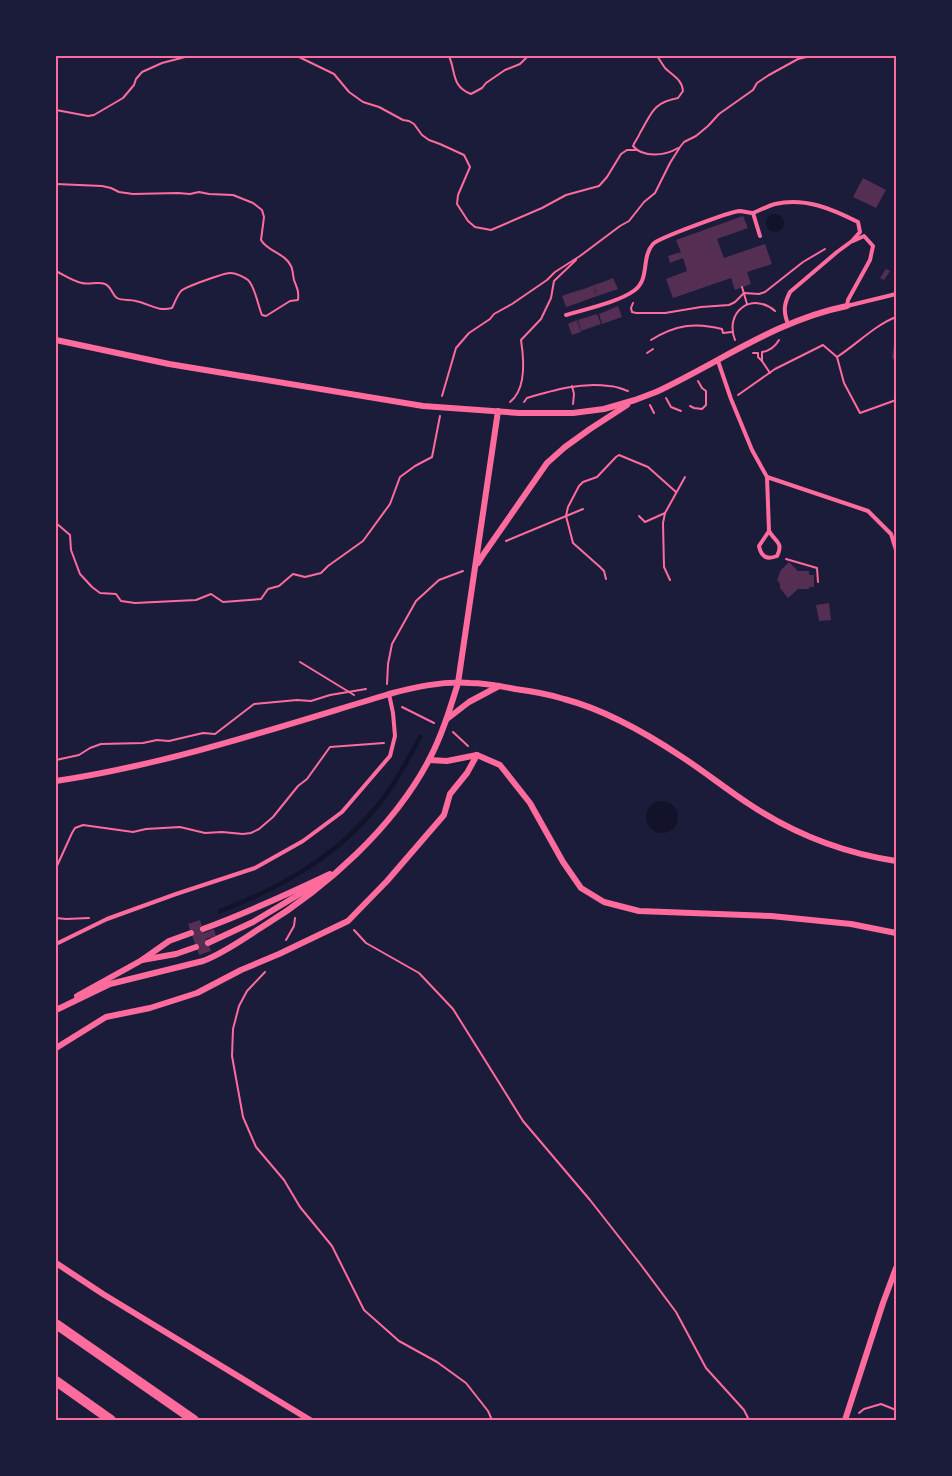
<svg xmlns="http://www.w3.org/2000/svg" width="952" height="1476" viewBox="0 0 952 1476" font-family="'IBM Plex Sans',sans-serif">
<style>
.water{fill:#12122b}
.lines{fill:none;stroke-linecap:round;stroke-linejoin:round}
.stream{stroke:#12122b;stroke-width:4.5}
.building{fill:#542f53}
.path{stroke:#ff6b9d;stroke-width:2}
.service{stroke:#ff6b9d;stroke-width:4}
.minor{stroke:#ff6b9d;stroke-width:6}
.secondary{stroke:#ff6b9d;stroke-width:10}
.neatline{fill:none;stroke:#ff6b9d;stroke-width:2}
</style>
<rect width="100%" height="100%" fill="#1b1b3a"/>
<g class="water">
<circle cx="775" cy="223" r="9"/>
<circle cx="662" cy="817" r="16"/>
</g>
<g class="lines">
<path class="stream" d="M 220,911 C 281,888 337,856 379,804 C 395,784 408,760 420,737"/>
</g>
<g class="building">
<path d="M 863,178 L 886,190 L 876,208 L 853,197 Z"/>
<path d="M 743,216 L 748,228 L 717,239 L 724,258 L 765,244 L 772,264 L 747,272 L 751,284 L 735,290 L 731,278 L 673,298 L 666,279 L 687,271 L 683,258 L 670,263 L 668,256 L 681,252 L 676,240 Z"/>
<path d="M 886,269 L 890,271 L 884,280 L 880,278 Z"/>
<path d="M 613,278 L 618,289 L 597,296 L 594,285 L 595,291 L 597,296 L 578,303 L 573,292 L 578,303 L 566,307 L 562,296 L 573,292 L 584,289 L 594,285 L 603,282 Z"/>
<path d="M 618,306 L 622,317 L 602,324 L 599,314 Z"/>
<path d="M 597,314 L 601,324 L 581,331 L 578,320 Z"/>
<path d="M 577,320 L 581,332 L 572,335 L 568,324 Z"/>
<path d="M 895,337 L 896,337 L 896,362 L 892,358 Z"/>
<path d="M 789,562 L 798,571 L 809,571 L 809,575 L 814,575 L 814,587 L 809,587 L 809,589 L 798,589 L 788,598 L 780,588 L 780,584 L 777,580 L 781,570 Z"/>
<path d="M 829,603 L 831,620 L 819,621 L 816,605 Z"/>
<path d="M 200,920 L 204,933 L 214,929 L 216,936 L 206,939 L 211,951 L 199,955 L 188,924 Z"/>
</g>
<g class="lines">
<g class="path">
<path d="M 297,56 L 334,74 L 349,92 L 363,102 L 379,107 L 403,120 L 409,121 L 414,124 L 422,135 L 429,140 L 440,144 L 464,155 L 470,167 L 458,195 L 457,204 L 468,221 L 475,227 L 491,230 L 542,208 L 566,195 L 599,186 L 607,177 L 621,154 L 627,150 L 636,150"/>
<path d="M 449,56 C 456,72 451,86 471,94 L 482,88 L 486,83 L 505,70 L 520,64 L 528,56"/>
<path d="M 657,56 C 660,60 662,64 665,68 C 673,76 682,79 683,91 L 678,98 C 652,103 652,113 640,133 C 638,138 635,141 633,146 C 643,158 665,156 678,148"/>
<path d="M 56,110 L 88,116 L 94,115 L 123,98 L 134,85 L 136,79 L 142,72 L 162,63 L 189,56"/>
<path d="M 56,184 L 102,186 L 111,188 L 119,192 L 133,194 L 178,193 L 190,194 L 199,192 L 209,194 L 233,195 L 253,203 L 262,210 L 264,217 L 261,240 C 268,252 285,253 291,266 C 293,270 293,276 294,280 C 297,288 299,291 298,300 L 290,301 L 266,316 L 262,315 C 258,306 255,286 248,280 C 244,277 236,273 230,273 C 224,273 185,287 181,291 C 177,296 175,302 172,308 C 158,312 150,304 136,301 C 130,299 122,301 117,298 C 112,295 112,287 105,284 C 98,281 89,285 82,283 C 73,281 64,275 56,271"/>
<path d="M 742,287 L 747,304"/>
<path d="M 633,303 L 631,308 L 632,312 L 636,313 L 665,313 L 701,307 L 729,305 L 735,302 L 744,293 L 759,294 L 765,292 L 803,262 L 825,249"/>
<path d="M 651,340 C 675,325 695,322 722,329 L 723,333 L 732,332"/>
<path d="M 735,340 C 724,312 752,291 775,311"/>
<path d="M 647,353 L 653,349"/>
<path d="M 753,353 L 758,353 L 758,357 L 762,361"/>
<path d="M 837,357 L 844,383 L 860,413 L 896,400"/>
<path d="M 770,373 L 762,361 L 762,352 C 769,351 775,347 779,340"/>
<path d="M 572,386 L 574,394 L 573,404"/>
<path d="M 738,395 L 775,369 L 823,345 L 837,357 C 857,344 875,325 896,317"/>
<path d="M 442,396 L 456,348 L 469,333 L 490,319 L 494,314 L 512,304 L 547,280 L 555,272 L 580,256 L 620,226 L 629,221 L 644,202 L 655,193 L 670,163 L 680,147 L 684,142 L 696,136 L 708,126 L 719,114 L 753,90 L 757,83 L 769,75 L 798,59 L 811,56"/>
<path d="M 666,398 L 671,407 L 681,411"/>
<path d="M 510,402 C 527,389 524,359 521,340 L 541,319 L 551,298 L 554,281 L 576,260"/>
<path d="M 524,402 L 527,398 C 554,390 581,382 609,386 C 616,386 622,389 628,391"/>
<path d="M 650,405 L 654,413"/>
<path d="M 690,406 L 694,408 L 702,409 L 706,405 L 706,391 L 702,388 L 698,381"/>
<path d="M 639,516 L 645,522 L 665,513"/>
<path d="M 56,523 L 70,535 L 71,550 L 80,574 L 92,587 L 100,593 L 116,594 L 121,601 L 135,603 L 196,600 L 211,594 L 223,602 L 261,599 L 268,589 L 279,586 L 293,574 L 305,577 L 321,573 L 328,566 L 363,541 L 390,504 L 400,477 L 415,466 L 432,457 L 440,416"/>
<path d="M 506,541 L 583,509"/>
<path d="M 786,559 L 817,568 L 818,582"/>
<path d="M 606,579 L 604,571 L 600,567 L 573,543 L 566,516 L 568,507 L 579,486 L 583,482 L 597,477 L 616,457 L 619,455 L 648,467 L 676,492"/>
<path d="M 670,580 L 664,567 L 663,523 L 665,513 L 685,477"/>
<path d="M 300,662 L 354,695"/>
<path d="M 387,684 L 388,664 L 392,644 L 416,601 L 439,580 L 463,571"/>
<path d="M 402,707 L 434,723"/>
<path d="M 453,732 L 468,746"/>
<path d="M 56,760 L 79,755 L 90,748 L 101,744 L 143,743 L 157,740 L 169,741 L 203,733 L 215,734 L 254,704 L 297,700 L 311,701 L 330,695 L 366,689"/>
<path d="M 56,868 L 72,833 L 75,828 L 83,825 L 133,832 L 146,829 L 180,827 L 205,833 L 222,832 L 243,834 L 251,833 L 259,829 L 273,817 L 298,786 L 307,779 L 330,747 L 384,743"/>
<path d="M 56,918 L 66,919 L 89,918"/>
<path d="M 354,930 L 366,943 L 419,973 L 453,1009 L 523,1121 L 590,1200 L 641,1265 L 676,1312 L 706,1368 L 744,1410 L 749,1420"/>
<path d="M 286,940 L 294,926 L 295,918"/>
<path d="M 265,972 L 247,991 L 239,1006 L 233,1029 L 232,1056 L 243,1117 L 256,1147 L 284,1180 L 300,1207 L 332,1246 L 364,1310 L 399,1341 L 437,1362 L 466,1383 L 488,1411 L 492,1420"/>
<path d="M 859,1413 L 864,1409 L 881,1404 L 896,1410"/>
</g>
<g class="service">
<path d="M 753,213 C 760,210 768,206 775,204 C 805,197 832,209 858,222 L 860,232 L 852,241 L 837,252 L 790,292 C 784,304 783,311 788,324"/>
<path d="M 853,241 L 864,236 L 873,246 L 870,260 L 848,300 L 847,306 L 896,294"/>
<path d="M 566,315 C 586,309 619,302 635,290 C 650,278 641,257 653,244 C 658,238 730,212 739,211 C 743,211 749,213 753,213 L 760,236"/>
<path d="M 718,361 L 731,399 L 752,450 L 767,477 L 769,531 C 775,542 784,542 777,556 C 767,560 761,557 759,546 L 769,531"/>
<path d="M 767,477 L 868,511 L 891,534 L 896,550"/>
<path d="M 56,944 L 107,919 L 176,894 L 255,868 L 303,841 L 342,812 L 390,756 L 395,736 L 393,713 L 389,694"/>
</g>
<g class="minor">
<path d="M 56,340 L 169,364 L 423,406 L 519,413 L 573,413 L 604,409 L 635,400 L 656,392 C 720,362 777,320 847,306"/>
<path d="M 478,563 L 483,555 L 547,463 L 565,447 L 590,429 L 627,405"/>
<path d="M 447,719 L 469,702 L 499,686"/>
<path d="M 429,760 L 447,761 L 477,755 L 500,765 L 530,803 L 563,862 L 581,888 L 604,902 L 639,911 L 771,916 L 851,924 L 896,933"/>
<path d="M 56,781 C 169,764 279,727 389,694 C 415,687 442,681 470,683 C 485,683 500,686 515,689 C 531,691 548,694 564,699 C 606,710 646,733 682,757 C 705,772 726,789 749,804 C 794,834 843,853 896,861"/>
<path d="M 203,929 C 247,913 288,894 330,874"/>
<path d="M 208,943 L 253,922 L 318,883"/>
<path d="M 142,960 L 176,954 L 196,947"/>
<path d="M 77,996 L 142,960 L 169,941 L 191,933"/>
<path d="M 56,1010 L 110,984 L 203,961 C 224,953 243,939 262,927 C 327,887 393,828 429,760 C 442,735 450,709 458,683 L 498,411"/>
<path d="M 56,1048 L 106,1017 L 150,1008 L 197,993 L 241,970 L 279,954 L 348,921 L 387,881 L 444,815 L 450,794 L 467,773 L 477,755"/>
<path d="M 56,1263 L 103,1294 L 310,1420"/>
<path d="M 845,1420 L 883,1303 L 896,1268"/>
</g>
<g class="secondary">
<path d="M 56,1324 L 194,1420"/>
<path d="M 56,1381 L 111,1420"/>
</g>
</g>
<rect width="952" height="1476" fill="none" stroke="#1b1b3a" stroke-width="114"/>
<rect x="57" y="57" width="838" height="1362" class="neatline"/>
</svg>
